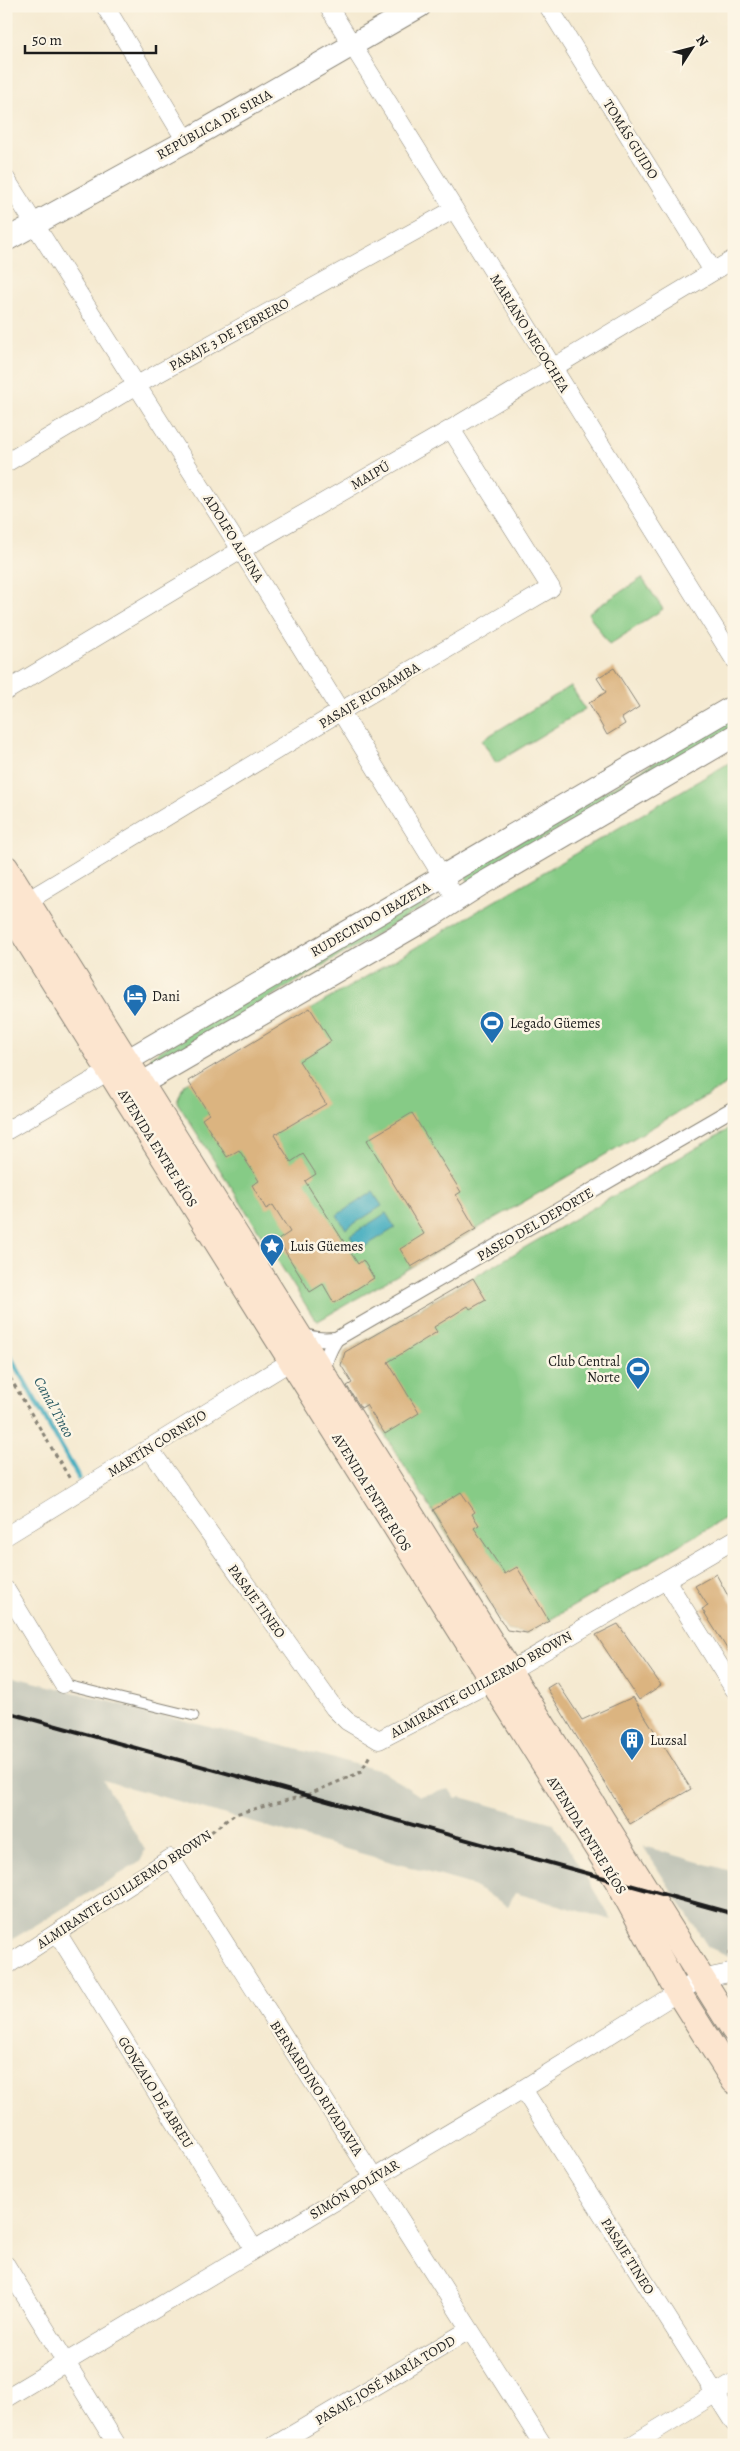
<svg xmlns="http://www.w3.org/2000/svg" width="740" height="2451" viewBox="0 0 740 2451" font-family="Alegreya,serif">
<style>
.industrial{fill:#c3c6b9}
.green{fill:#86cb86;stroke:#517451}
.water{fill:#3eaabe;stroke:#2d636d}
.lines{fill:none;stroke-linecap:round;stroke-linejoin:round}
.stream{stroke:#3eaabe;stroke-width:5}
.building{fill:#dbb480}
.service-casing{stroke:#888376;stroke-width:11}
.pedestrian-casing{stroke:#888376;stroke-width:16}
.minor-casing{stroke:#888376;stroke-width:19}
.tertiary-casing{stroke:#888376;stroke-width:24}
.secondary-casing{stroke:#888376;stroke-width:27}
.path{stroke:#888376;stroke-width:3;stroke-dasharray:4 4;stroke-linecap:butt}
.service{stroke:#fff;stroke-width:9}
.pedestrian{stroke:#fff;stroke-width:14}
.minor{stroke:#fff;stroke-width:18}
.tertiary{stroke:#fff;stroke-width:22}
.secondary{stroke:#fce5cf;stroke-width:25}
.rail{stroke:#1c1c1c;stroke-width:4}
.labels{text-anchor:middle;stroke-width:5;stroke-linejoin:round;paint-order:stroke}
.street-label{font-size:14px;fill:#1c1c1c;stroke:#fcf5e5}
.poi-label{font-size:14px;fill:#1c1c1c;stroke:#fcf5e5;text-anchor:start}
.water-label{font-size:15px;font-style:italic;fill:#2b5c65;stroke:#fcf5e5}
</style>
<rect width="100%" height="100%" fill="#fcf5e5"/>
<filter id="ink" filterUnits="userSpaceOnUse"><feTurbulence type="fractalNoise" baseFrequency=".02" numOctaves="2"/><feDisplacementMap in="SourceGraphic" scale="10" xChannelSelector="R" yChannelSelector="G"/><feConvolveMatrix kernelMatrix="1 2 1 2 8 2 1 2 1" color-interpolation-filters="sRGB"/></filter>
<filter id="wash" filterUnits="userSpaceOnUse"><feTurbulence type="fractalNoise" baseFrequency=".0096" numOctaves="4" result="noise"/><feDisplacementMap in="SourceGraphic" scale="20" xChannelSelector="R" yChannelSelector="G"/><feGaussianBlur stdDeviation="1.12" result="paint"/><feColorMatrix in="noise" values="0 0 0 0 0 0 0 0 0 0 0 0 0 0 0 0 0 1.4 0 .05"/><feComposite in="paint" operator="in"/></filter>
<g filter="url(#wash)">
<rect width="100%" height="100%" fill="#f5ead1"/>
<g class="industrial">
<path d="M 6,1675 L 382,1771 L 420,1796 L 449,1789 L 456,1799 L 461,1797 L 553,1823 L 612,1920 L 515,1893 L 508,1906 L 469,1884 L 103,1780 L 145,1850 L 140,1862 L 6,1943 Z"/>
<path d="M 643,1846 L 734,1872 L 734,1958 L 708,1947 Z"/>
</g>
<g class="green">
<path d="M 642,578 L 663,609 L 609,645 L 588,613 Z"/>
<path d="M 571,686 L 585,709 L 496,763 L 482,740 Z"/>
<path d="M 734,716 L 734,726 L 469,882 L 464,874 Z"/>
<path d="M 734,760 L 734,1080 L 318,1321 L 314,1318 L 177,1102 L 184,1084 Z"/>
<path d="M 426,894 L 431,902 L 155,1065 L 150,1057 Z"/>
<path d="M 734,1126 L 734,1513 L 527,1633 L 507,1630 L 341,1365 L 345,1352 Z"/>
</g>
<g class="water">
<path d="M 373,1192 L 382,1206 L 346,1229 L 337,1215 Z"/>
<path d="M 386,1213 L 395,1228 L 359,1250 L 350,1236 Z"/>
</g>
<g class="lines">
<path class="stream" d="M 6,1349 L 79,1478"/>
</g>
<g id="blocks">
<g class="building">
<path d="M 614,668 L 639,707 L 622,718 L 625,724 L 607,735 L 589,703 L 606,692 L 597,678 Z"/>
<path d="M 310,1008 L 331,1041 L 299,1061 L 326,1104 L 274,1135 L 291,1162 L 303,1154 L 316,1174 L 305,1181 L 358,1264 L 363,1260 L 374,1278 L 334,1303 L 323,1284 L 310,1292 L 278,1240 L 290,1232 L 273,1205 L 266,1209 L 252,1185 L 259,1181 L 239,1150 L 227,1157 L 202,1119 L 209,1114 L 188,1081 Z"/>
<path d="M 412,1113 L 461,1192 L 456,1195 L 476,1229 L 411,1267 L 400,1249 L 424,1234 L 367,1140 Z"/>
<path d="M 473,1278 L 486,1300 L 470,1309 L 468,1306 L 434,1327 L 437,1332 L 388,1362 L 419,1413 L 385,1434 L 366,1405 L 361,1408 L 347,1386 L 352,1383 L 341,1365 L 345,1352 Z"/>
<path d="M 461,1492 L 475,1512 L 472,1514 L 479,1525 L 474,1528 L 505,1574 L 517,1567 L 549,1621 L 527,1633 L 507,1630 L 433,1510 Z"/>
<path d="M 716,1574 L 734,1607 L 734,1660 L 702,1609 L 708,1606 L 695,1586 Z"/>
<path d="M 618,1624 L 661,1685 L 639,1700 L 596,1635 Z"/>
<path d="M 557,1682 L 582,1720 L 633,1697 L 691,1789 L 630,1824 L 547,1688 Z"/>
</g>
</g>
</g>
<g filter="url(#ink)">
<use href="#blocks" fill-opacity="0" stroke="#888376" stroke-width="1"/>
<g class="lines">
<defs>
<path id="service" d="M 63,1684 L 194,1716"/>
<g id="pedestrian">
<path d="M 299,1333 C 311,1340 323,1340 336,1339 C 329,1350 324,1360 324,1373"/>
<path d="M 336,1339 L 734,1108"/>
</g>
<g id="minor">
<path d="M 105,6 L 186,141"/>
<path d="M 328,6 L 734,659"/>
<path d="M 548,6 L 713,271"/>
<path d="M 6,179 L 241,550 L 457,900"/>
<path d="M 6,463 L 137,385 L 453,210"/>
<path d="M 6,691 L 241,550 L 451,429 L 734,259"/>
<path d="M 27,901 L 341,711 L 551,588 L 451,429"/>
<path d="M 6,1131 L 109,1071"/>
<path d="M 149,1448 L 334,1708 L 347,1721 L 379,1740 L 491,1682 L 734,1540"/>
<path d="M 6,1536 L 301,1355"/>
<path d="M 666,1580 L 734,1689"/>
<path d="M 6,1590 L 63,1684"/>
<path d="M 58,1934 L 254,2249"/>
<path d="M 6,1966 L 171,1858 L 543,2445"/>
<path d="M 523,2089 L 734,2423"/>
<path d="M 6,2265 L 117,2445"/>
<path d="M 6,2398 L 523,2089 L 678,1992 L 701,1979 L 734,1972"/>
<path d="M 275,2445 L 469,2330"/>
<path d="M 632,2445 L 734,2382"/>
</g>
<g id="tertiary">
<path d="M 6,240 L 186,141 L 420,6"/>
<path d="M 111,1070 L 734,706"/>
<path d="M 125,1093 L 433,915 L 480,885 L 734,736"/>
</g>
<g id="secondary">
<path d="M 6,868 L 734,2030"/>
<path d="M 6,906 L 617,1880 L 678,1992 L 734,2081"/>
</g>
</defs>
<use href="#service" class="service-casing"/>
<use href="#pedestrian" class="pedestrian-casing"/>
<use href="#minor" class="minor-casing"/>
<use href="#tertiary" class="tertiary-casing"/>
<use href="#secondary" class="secondary-casing"/>
<g class="path">
<path d="M 6,1371 L 70,1479"/>
<path d="M 186,1851 L 235,1814 L 307,1795 L 361,1772 L 371,1753"/>
<path d="M 728,1955 L 734,1949"/>
</g>
<use href="#service" class="service"/>
<use href="#pedestrian" class="pedestrian"/>
<use href="#minor" class="minor"/>
<use href="#tertiary" class="tertiary"/>
<use href="#secondary" class="secondary"/>
<path class="rail" d="M 6,1712 L 734,1914"/>
</g>
</g>
<defs>
<symbol id="hotel-pin" viewBox="-11 -11 22 30"><path d="M0 17L-7.5 6A9.5 9.5 0 1 1 7.5 6Z" fill="#1f6fb2" stroke="#fcf5e5"/><path d="M-6-4.5h1.5V1H6V5H4.5V3h-9V5H-6ZM-4 0a1.8 1.8 0 1 1 3.6 0ZM.5 0V-2.5h3Q6-2.5 6 0Z" fill="#fff"/></symbol>
<symbol id="stadium-pin" viewBox="-11 -11 22 30"><path d="M0 17L-7.5 6A9.5 9.5 0 1 1 7.5 6Z" fill="#1f6fb2" stroke="#fcf5e5"/><path d="M0-5a6.5 5 0 1 0 0 10a6.5 5 0 1 0 0-10ZM-3.5-1.8h7v3.6h-7Z" fill="#fff"/></symbol>
<symbol id="sight-pin" viewBox="-11 -11 22 30"><path d="M0 17L-7.5 6A9.5 9.5 0 1 1 7.5 6Z" fill="#1f6fb2" stroke="#fcf5e5"/><path d="M0-6L1.8-2.2L6-1.7L2.9 1.2L3.7 5.4L0 3.3L-3.7 5.4L-2.9 1.2L-6-1.7L-1.8-2.2Z" fill="#fff"/></symbol>
<symbol id="building-pin" viewBox="-11 -11 22 30"><path d="M0 17L-7.5 6A9.5 9.5 0 1 1 7.5 6Z" fill="#1f6fb2" stroke="#fcf5e5"/><path d="M-4-6H4V6H1V3H-1V6H-4ZM-2.5-4.3h1.7v1.8h-1.7ZM.8-4.3h1.7v1.8H.8ZM-2.5-1h1.7V.8h-1.7ZM.8-1h1.7V.8H.8Z" fill="#fff"/></symbol>
</defs>
<g fill-rule="evenodd">
<use href="#hotel-pin" x="121" y="982" width="28" height="38"/>
<use href="#stadium-pin" x="478" y="1009" width="28" height="38"/>
<use href="#sight-pin" x="258" y="1232" width="28" height="38"/>
<use href="#stadium-pin" x="624" y="1355" width="28" height="38"/>
<use href="#building-pin" x="618" y="1726" width="28" height="38"/>
</g>
<g class="labels">
<g class="street-label">
<text transform="translate(214 124) rotate(-29)" y="5">REPÚBLICA DE SIRIA</text>
<text transform="translate(631 139) rotate(58)" y="5">TOMÁS GUIDO</text>
<text transform="translate(530 333) rotate(58)" y="5">MARIANO NECOCHEA</text>
<text transform="translate(229 334) rotate(-29)" y="5">PASAJE 3 DE FEBRERO</text>
<text transform="translate(370 475) rotate(-30)" y="5">MAIPÚ</text>
<text transform="translate(234 538) rotate(58)" y="5">ADOLFO ALSINA</text>
<text transform="translate(369 695) rotate(-31)" y="5">PASAJE RIOBAMBA</text>
<text transform="translate(370 919) rotate(-30)" y="5">RUDECINDO IBAZETA</text>
<text transform="translate(158 1148) rotate(58)" y="5">AVENIDA ENTRE RÍOS</text>
<text transform="translate(535 1224) rotate(-30)" y="5">PASEO DEL DEPORTE</text>
<text transform="translate(157 1443) rotate(-32)" y="5">MARTÍN CORNEJO</text>
<text transform="translate(372 1492) rotate(58)" y="5">AVENIDA ENTRE RÍOS</text>
<text transform="translate(257 1601) rotate(54)" y="5">PASAJE TINEO</text>
<text transform="translate(481 1684) rotate(-29)" y="5">ALMIRANTE GUILLERMO BROWN</text>
<text transform="translate(587 1835) rotate(58)" y="5">AVENIDA ENTRE RÍOS</text>
<text transform="translate(124 1889) rotate(-33)" y="5">ALMIRANTE GUILLERMO BROWN</text>
<text transform="translate(317 2088) rotate(57)" y="5">BERNARDINO RIVADAVIA</text>
<text transform="translate(156 2092) rotate(58)" y="5">GONZALO DE ABREU</text>
<text transform="translate(354 2189) rotate(-31)" y="5">SIMÓN BOLÍVAR</text>
<text transform="translate(628 2256) rotate(58)" y="5">PASAJE TINEO</text>
<text transform="translate(385 2380) rotate(-31)" y="5">PASAJE JOSÉ MARÍA TODD</text>
</g>
<g class="poi-label">
<text x="152" y="1001">Dani</text>
<text x="510" y="1028">Legado Güemes</text>
<text x="290" y="1251">Luis Güemes</text>
<text x="620" y="1366" text-anchor="end">Club Central<tspan x="620" dy="16">Norte</tspan></text>
<text x="650" y="1745">Luzsal</text>
</g>
<g class="water-label">
<text transform="translate(54 1407) rotate(61)" y="5">Canal Tineo</text>
</g>
</g>
<rect width="740" height="2451" fill="none" stroke="#fcf5e5" stroke-width="25"/>
<g transform="translate(692 48) rotate(54)" stroke="#fcf5e5" stroke-width="4" paint-order="stroke">
<path d="M0-4L9 19L0 12L-9 19Z" fill="#1c1c1c"/>
<text y="-8" font-size="14" font-weight="bold" text-anchor="middle" fill="#1c1c1c">N</text>
</g>
<path d="M25 45v8h131v-8" fill="none" stroke="#1c1c1c" stroke-width="2.5"/>
<text x="32" y="45" font-size="15" fill="#1c1c1c" stroke="#fcf5e5" stroke-width="4" paint-order="stroke">50 m</text>
</svg>
